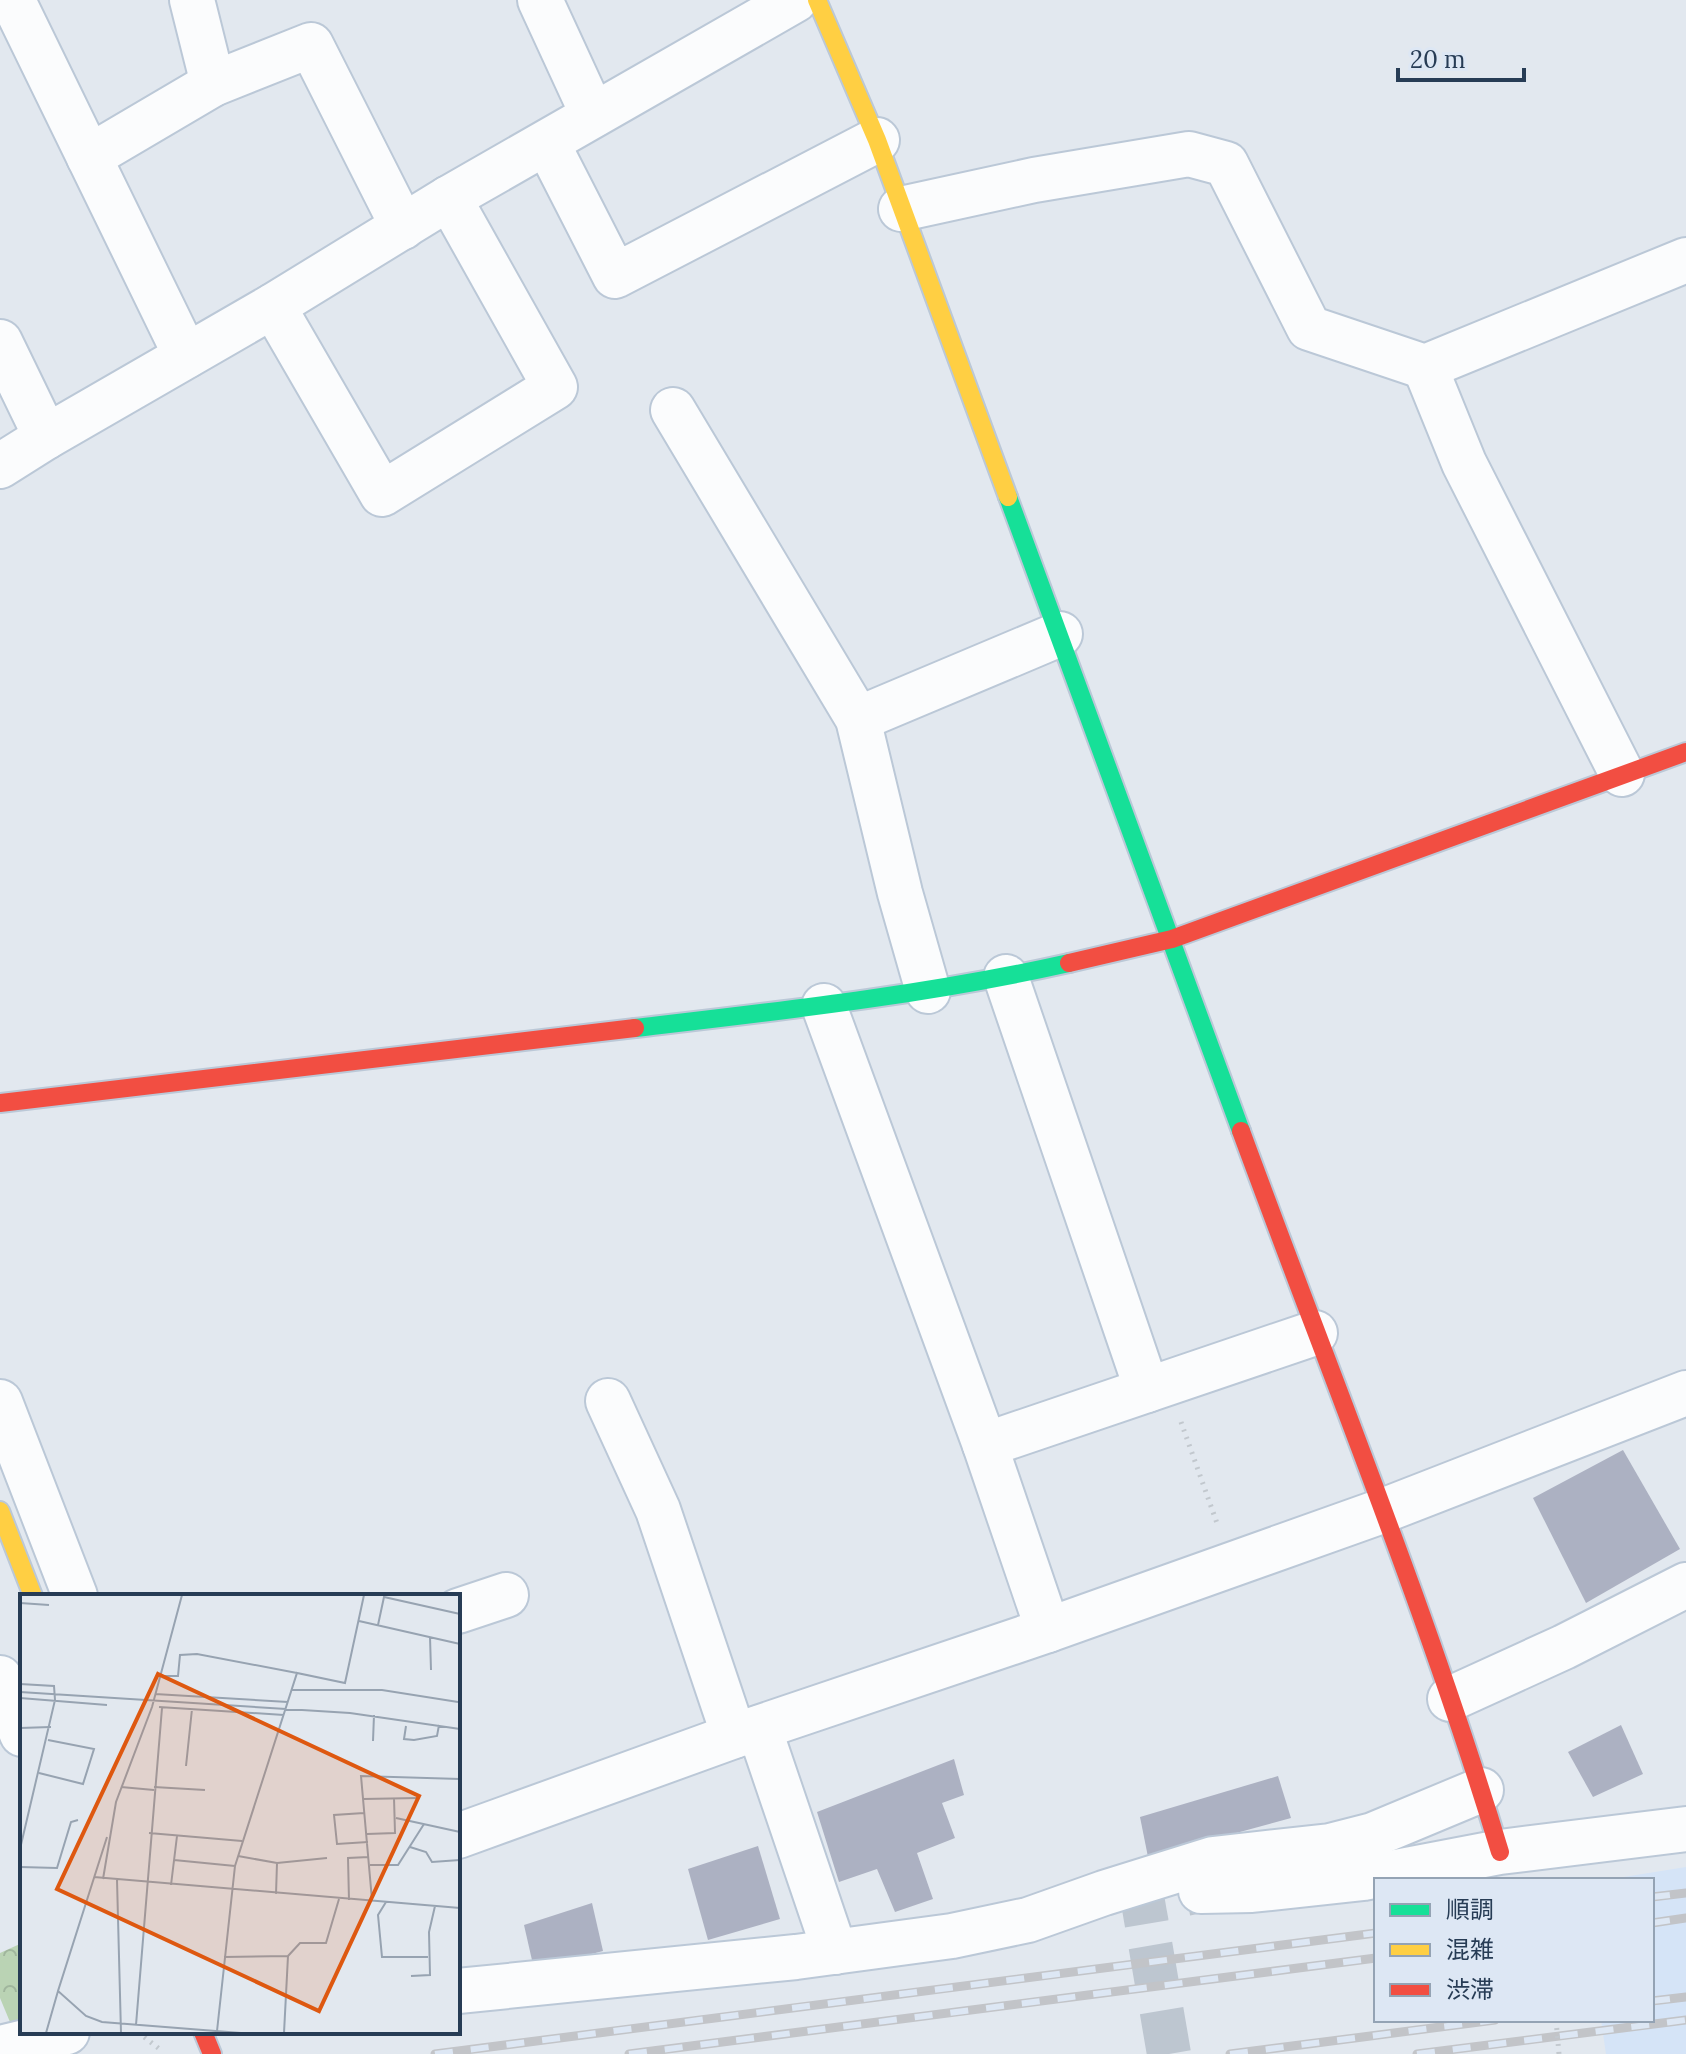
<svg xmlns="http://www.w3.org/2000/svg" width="1686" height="2054" viewBox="0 0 1686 2054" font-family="Lora,'Noto Sans JP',serif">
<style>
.built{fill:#d5e4f7}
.park{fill:url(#park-crowns)}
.building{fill:#acb1c2}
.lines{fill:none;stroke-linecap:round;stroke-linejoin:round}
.street-tunnel{stroke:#bdc6d0;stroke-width:44;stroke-dasharray:44 22;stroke-linecap:butt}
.street-casing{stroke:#bbc8d7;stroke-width:48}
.fast-casing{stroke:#bbc8d7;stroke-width:22}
.slow-casing{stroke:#bbc8d7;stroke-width:22}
.jam-casing{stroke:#bbc8d7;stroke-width:22}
.path{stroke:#c2c8ce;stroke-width:5;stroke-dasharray:2 6;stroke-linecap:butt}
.street{stroke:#fbfcfd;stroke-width:44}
.fast{stroke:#16e098;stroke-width:18}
.slow{stroke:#ffcf43;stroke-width:18}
.jam{stroke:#f24e42;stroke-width:18}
.rail-casing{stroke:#c2c4c8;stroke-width:9}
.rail{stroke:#dde7f4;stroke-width:6;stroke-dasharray:18;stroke-linecap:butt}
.path-bridge{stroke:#c2c8ce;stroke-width:5;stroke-dasharray:2 6;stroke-linecap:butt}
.inset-road{fill:none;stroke:#97a3b1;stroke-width:2}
.view{fill:#de5810;fill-opacity:0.15;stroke:#de5810;stroke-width:4}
.inset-edge{fill:none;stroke:#273c55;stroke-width:4}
</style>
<defs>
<pattern id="park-crowns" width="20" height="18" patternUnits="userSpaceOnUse" patternTransform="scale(2)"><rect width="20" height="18" fill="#bad3b4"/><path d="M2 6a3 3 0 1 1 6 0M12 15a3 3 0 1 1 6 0" fill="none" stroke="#a0b69d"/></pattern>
</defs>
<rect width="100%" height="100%" fill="#e2e8ef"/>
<path class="built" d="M 1686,1867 L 1686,2054 L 1606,2054 L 1601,2020 L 1652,2020 L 1652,1880 L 1605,1880 Z"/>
<path class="park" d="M 22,1943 L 22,2027 L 10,2022 L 0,1998 L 0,1953 Z"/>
<g class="building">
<path d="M 1623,1450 L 1680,1549 L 1586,1603 L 1533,1498 Z"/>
<path d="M 1621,1725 L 1643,1774 L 1593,1797 L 1568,1752 Z"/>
<path d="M 954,1759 L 964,1795 L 942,1803 L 955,1838 L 917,1853 L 933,1899 L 895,1912 L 877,1869 L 839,1882 L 817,1812 Z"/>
<path d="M 1278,1776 L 1291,1818 L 1148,1857 L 1140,1817 Z"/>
<path d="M 758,1846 L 780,1919 L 708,1940 L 688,1869 Z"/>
<path d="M 592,1903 L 603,1951 L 534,1969 L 524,1925 Z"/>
</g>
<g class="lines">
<path class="street-tunnel" d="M 1169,2054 L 1143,1902 L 1201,1891"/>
<defs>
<g id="street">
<path d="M 192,0 L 213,84"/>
<path d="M 540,0 L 593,115"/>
<path d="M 16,7 L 186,356"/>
<path d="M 547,143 L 615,276 L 877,140"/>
<path d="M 89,157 L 213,84 L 311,45 L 403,227"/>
<path d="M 901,209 L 1034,180 L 1189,154 L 1226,164 L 1309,328 L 1425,367 L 1686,260"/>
<path d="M 273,306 L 382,494 L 555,387 L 449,198"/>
<path d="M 0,342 L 46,437 L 273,306 L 449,198 L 795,0"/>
<path d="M 1425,367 L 1464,463 L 1622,774"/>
<path d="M 673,410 L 858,719 L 900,893 L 928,991"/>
<path d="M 0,466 L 46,437"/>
<path d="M 858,719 L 1060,634"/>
<path d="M 1006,977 L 1147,1390"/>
<path d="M 824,1006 L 985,1445 L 1048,1630"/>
<path d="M 608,1401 L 658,1510 L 734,1736"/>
<path d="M 0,1402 L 75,1596"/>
<path d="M 985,1445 L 1315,1333"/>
<path d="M 458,1611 L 506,1595"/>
<path d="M 0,1678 L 22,1734"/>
<path d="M 1450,1699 L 1564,1647 L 1686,1585"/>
<path d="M 759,1728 L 835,1952"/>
<path d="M 458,1836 L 734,1736 L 1048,1630 L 1385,1510 L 1686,1393"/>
<path d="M 1201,1891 L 1252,1890 L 1364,1878 L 1500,1852 L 1686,1829"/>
<path d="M 458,1991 L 796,1957 L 952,1936 L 1028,1920 L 1104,1893 L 1213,1859 L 1330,1846 L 1373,1835 L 1481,1790"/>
<path d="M 0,2048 L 67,2032"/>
</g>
<g id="fast">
<path d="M 1008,497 L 1241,1131"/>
<path d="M 635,1028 C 780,1011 926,995 1069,963"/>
</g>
<g id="slow">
<path d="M 817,0 L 877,140 L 1008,497"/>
<path d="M 0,1511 L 33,1596"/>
</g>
<g id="jam">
<path d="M 1069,963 L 1172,939 L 1686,752"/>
<path d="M 0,1103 L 635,1028"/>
<path d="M 1241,1131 C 1329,1371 1426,1608 1500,1852"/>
<path d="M 203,2032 L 212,2054"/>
</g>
</defs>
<use href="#street" class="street-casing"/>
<use href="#fast" class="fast-casing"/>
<use href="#slow" class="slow-casing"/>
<use href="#jam" class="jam-casing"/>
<g class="path">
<path d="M 1181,1422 L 1218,1526"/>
<path d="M 138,2032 L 162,2051"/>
</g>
<use href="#street" class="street"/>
<use href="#fast" class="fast"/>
<use href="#slow" class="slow"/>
<use href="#jam" class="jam"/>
<defs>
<g id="rail">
<path d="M 1652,1897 L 1686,1893"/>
<path d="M 1652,1923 L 1686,1918"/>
<path d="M 1652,2001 L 1686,1997"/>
<path d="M 435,2054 L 1376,1933"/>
<path d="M 629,2054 L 1376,1958"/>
<path d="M 1230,2054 L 1495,2020"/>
<path d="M 1417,2054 L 1686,2020"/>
</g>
</defs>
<use href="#rail" class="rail-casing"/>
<use href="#rail" class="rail"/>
<path class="path-bridge" d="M 1556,2020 L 1559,2054"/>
</g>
<g transform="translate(20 1594)">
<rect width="440" height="440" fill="#e2e8ef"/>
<path class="inset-road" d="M 0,9 L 29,11M 339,27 L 440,50M 358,31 L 364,3 L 440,20M 440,35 L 440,191M 410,43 L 411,76M 138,82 L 158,82 L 160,61 L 177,60 L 277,79M 0,90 L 34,92 L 35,106 L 0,255M 272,96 L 362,96 L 438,108M 0,98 L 330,119 L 440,135M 135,100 L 268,108M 0,104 L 87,111M 139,113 L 264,121M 386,132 L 384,145 L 394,146 L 417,142 L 419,131M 0,134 L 31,133M 353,147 L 354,121M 166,172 L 172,115M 19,179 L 63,190 L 74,155 L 28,146M 101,193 L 134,196M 134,193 L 185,196M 343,205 L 398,204M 344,219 L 314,221 L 317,250 L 348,248M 376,224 L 440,238M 129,239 L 222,247M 347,240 L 375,239 L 374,204M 87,243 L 38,397 L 66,422 L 82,428 L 221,439M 390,253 L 406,258 L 412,268 L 440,266M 218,262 L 257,269 L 307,264M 154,266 L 215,272M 350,271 L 378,271 L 404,230M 0,273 L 37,274 L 51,228 L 58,226M 74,283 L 440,314M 83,285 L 96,208 L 132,113 L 162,1M 97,286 L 101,439M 151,291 L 157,242M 256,300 L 257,269M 329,306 L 328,264 L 349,263M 352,306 L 341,182 L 440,185M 366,308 L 358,321 L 362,363 L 408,363M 204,363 L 268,362M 391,382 L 410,381 L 409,338 L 415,312M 116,431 L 142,114M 197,437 L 215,272 L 277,79 L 325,89 L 344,1M 26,439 L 38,397M 264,439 L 268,362 L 280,349 L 306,349 L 319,305"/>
<path class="view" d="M 138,80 L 399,202 L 299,417 L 37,295 Z"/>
<rect width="440" height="440" class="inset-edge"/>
</g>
<rect x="1374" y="1878" width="280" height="144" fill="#dde7f4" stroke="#94a3b4" stroke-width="2"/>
<rect x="1390" y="1904" width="40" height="12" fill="#16e098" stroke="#94a3b4" stroke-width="2"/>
<text x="1446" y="1918" font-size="24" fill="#273c55">順調</text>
<rect x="1390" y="1944" width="40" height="12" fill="#ffcf43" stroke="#94a3b4" stroke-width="2"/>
<text x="1446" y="1958" font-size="24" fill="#273c55">混雑</text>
<rect x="1390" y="1984" width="40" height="12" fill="#f24e42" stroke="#94a3b4" stroke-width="2"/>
<text x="1446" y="1998" font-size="24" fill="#273c55">渋滞</text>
<path d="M1398 68v12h126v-12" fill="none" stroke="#273c55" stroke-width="4"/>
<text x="1410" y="68" font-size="24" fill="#273c55" stroke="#dde7f4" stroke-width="6" paint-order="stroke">20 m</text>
</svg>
